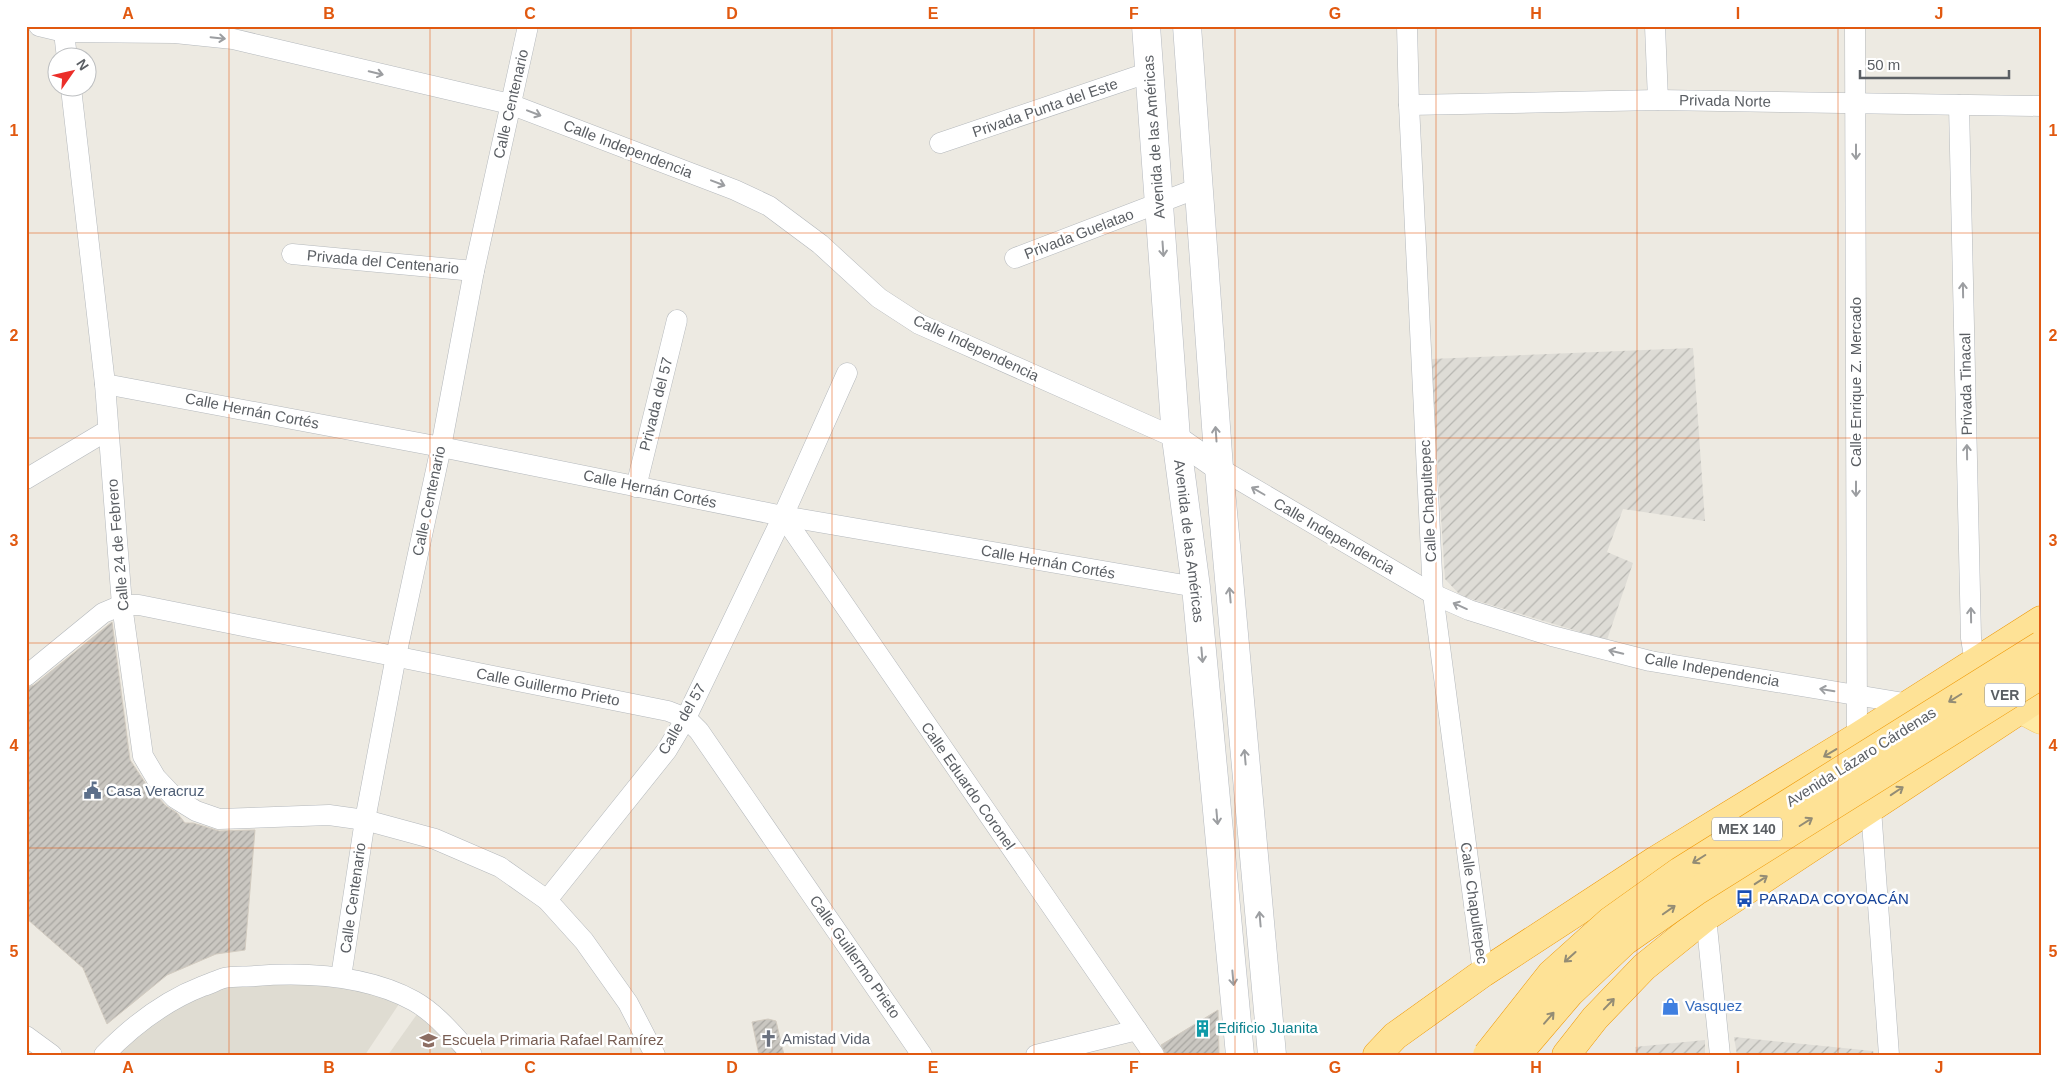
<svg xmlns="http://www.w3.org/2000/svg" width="2067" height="1081" viewBox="0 0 2067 1081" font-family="Helvetica,sans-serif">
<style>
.industrial{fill:url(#industrial-furrows)}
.education{fill:#dfdcd2}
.building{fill:url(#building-hatch);stroke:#d2cbc0}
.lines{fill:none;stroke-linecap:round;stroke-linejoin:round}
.minor-casing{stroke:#b4b8bc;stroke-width:21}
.tertiary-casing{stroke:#b4b8bc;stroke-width:26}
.secondary-casing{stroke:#b5b9bf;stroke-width:29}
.primary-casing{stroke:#f3be55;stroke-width:29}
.trunk-casing{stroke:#ef9700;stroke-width:29}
.minor{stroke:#fff;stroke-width:20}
.tertiary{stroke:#fff;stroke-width:25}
.secondary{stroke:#fff;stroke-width:28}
.primary{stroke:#ffeba5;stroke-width:28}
.trunk{stroke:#fee296;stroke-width:28}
.trunk-bridge-casing{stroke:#ef9700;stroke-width:29;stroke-linecap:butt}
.trunk-bridge{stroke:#fee296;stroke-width:28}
.oneway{stroke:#9c9ea1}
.oneway2{stroke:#938c75}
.grid{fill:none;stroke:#e15910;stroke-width:1;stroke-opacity:0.55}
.labels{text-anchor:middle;stroke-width:5;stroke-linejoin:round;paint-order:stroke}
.shield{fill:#fff;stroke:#8c8e92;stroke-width:1}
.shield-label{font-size:14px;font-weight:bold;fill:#5a5e63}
.street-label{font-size:15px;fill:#5a5e63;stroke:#fff}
.service-label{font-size:15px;fill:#4e5e75;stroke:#fff;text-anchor:start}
.transit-label{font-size:15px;fill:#164399;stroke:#fff;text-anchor:start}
.shop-label{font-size:15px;fill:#366cbe;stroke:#fff;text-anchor:start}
.culture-label{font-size:15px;fill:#0d838f;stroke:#fff;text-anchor:start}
.worship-label{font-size:15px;fill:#5b616d;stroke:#fff;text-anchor:start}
.education-label{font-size:15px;fill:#785e54;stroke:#fff;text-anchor:start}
.neatline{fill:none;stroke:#e15910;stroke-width:2}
.grid-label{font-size:16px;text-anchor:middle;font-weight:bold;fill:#e15910}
</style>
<defs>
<pattern id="industrial-furrows" width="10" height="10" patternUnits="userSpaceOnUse" patternTransform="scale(1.25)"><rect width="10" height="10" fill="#dedcd6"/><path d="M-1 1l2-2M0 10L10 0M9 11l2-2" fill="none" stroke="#b7b6b1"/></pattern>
<pattern id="building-hatch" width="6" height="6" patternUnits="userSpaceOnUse" patternTransform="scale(1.25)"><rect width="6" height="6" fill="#cac7c1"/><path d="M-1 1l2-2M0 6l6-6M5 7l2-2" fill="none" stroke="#a7a5a0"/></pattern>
</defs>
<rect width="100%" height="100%" fill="#edeae2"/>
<g class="industrial">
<path d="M 1693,348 L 1705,521 L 1623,509 L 1607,552 L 1633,563 L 1607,640 L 1461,596 L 1445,579 L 1431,359 Z"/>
<path d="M 1734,1037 L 1873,1051 L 1874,1055 L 1737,1055 Z"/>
<path d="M 1705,1040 L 1705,1055 L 1636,1055 L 1635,1047 Z"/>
</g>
<g class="education">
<path d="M 292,970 L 403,998 L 365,1055 L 116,1055 L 169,1008 L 234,975 Z"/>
<path d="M 420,1010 L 471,1055 L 388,1055 Z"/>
</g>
<g class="building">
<path d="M 112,622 L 130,760 L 146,784 L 166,806 L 177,813 L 185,823 L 193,823 L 219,831 L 255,830 L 245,950 L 216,954 L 167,975 L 107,1024 L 83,968 L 26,918 L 26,688 L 34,685 Z"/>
<path d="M 1218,1010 L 1219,1055 L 1166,1055 L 1161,1045 Z"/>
<path d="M 768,1019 L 776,1021 L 784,1055 L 759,1055 L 752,1022 Z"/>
</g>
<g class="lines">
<defs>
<g id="minor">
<path d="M 39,26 L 64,32 L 175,33 L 233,39 L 510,104 L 735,190 L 769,206 L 820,244 L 879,298 L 919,324 L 1176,438"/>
<path d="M 1407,26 L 1409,105 L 1433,594 L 1483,973"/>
<path d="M 1655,26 L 1658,100"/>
<path d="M 1855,26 L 1857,737"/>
<path d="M 64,32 L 67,58"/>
<path d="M 71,88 L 105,384 L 122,605 L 143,756 L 156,778 L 175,798 L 196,811 L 219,819 L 329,815 L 365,820 L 435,839 L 500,867 L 547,900 L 584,941 L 628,1003 L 655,1055"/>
<path d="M 1409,105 L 1658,100 L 2041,106"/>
<path d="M 1959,105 L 1971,638 L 1975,663"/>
<path d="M 940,143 L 1150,72"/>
<path d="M 292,254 L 474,271"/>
<path d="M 1015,258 L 1198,188"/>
<path d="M 105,384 L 441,447 L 783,516 L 1196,587"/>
<path d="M 1219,468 L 1433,594 L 1469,610 L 1552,636 L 1650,661 L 1910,704"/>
<path d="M 26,479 L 108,430"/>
<path d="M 636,487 L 677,320"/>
<path d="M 783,516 L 1154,1055"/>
<path d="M 26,676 L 103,613 L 122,605 L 139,605 L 668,711 L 686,718 L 699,731 L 922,1055"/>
<path d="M 1871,809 L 1889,1055"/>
<path d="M 547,900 L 667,750 L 686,718 L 783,516 L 847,373"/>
<path d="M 1706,917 L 1720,1055"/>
<path d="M 341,977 L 365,820 L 396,656 L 441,447 L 474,271 L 528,26"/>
<path d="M 26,1036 L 52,1055"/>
<path d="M 104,1055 C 133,1025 164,1001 203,986 C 210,984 217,980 224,978 C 234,976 245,977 255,976 C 308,972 366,975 414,1001 C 437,1014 454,1036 472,1055"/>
<path d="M 1036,1055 L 1137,1030"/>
</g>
<path id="tertiary" d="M 1176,438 L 1219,468"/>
<g id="secondary">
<path d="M 1146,26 L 1176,438 L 1196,587 L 1240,1055"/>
<path d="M 1187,26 L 1219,468 L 1272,1055"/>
</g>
<path id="primary" d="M 2005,695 L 2020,709 L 2041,720"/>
<g id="trunk">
<path d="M 1377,1055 L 1395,1036 L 1483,973 L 1656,860 L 1857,737 L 2041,620"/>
<path d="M 1566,1055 L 1595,1018 L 1644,967 L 1706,917 L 2041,696"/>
</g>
</defs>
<use href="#minor" class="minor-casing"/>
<use href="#tertiary" class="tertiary-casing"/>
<use href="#secondary" class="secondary-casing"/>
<use href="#primary" class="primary-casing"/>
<use href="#trunk" class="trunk-casing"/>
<use href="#minor" class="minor"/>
<use href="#tertiary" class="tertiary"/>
<use href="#secondary" class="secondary"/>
<use href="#primary" class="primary"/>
<use href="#trunk" class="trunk"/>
<defs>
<g id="trunk-bridge">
<path d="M 1487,1055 L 1551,974 L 1610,921 L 1680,871 L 2041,645"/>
<path d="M 1517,1055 L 1570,993 L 1625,941 L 1695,892 L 2041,675"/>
</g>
</defs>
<use href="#trunk-bridge" class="trunk-bridge-casing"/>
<use href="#trunk-bridge" class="trunk-bridge"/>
</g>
<defs><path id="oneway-shaft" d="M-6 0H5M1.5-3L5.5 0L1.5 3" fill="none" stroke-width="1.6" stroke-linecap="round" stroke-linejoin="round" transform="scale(1.25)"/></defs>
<g class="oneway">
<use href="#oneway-shaft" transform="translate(218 38) rotate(6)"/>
<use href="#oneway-shaft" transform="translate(376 73) rotate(13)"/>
<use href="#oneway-shaft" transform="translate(534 113) rotate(21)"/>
<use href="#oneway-shaft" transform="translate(1856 152) rotate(90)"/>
<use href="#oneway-shaft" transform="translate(718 183) rotate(21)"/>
<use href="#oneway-shaft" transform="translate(1163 249) rotate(86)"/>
<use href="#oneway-shaft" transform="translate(1963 290) rotate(-91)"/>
<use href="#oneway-shaft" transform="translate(1216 434) rotate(-94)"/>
<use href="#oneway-shaft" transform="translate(1967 452) rotate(-91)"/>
<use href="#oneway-shaft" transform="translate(1856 489) rotate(90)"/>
<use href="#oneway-shaft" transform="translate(1258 491) rotate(-150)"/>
<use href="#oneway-shaft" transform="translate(1230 595) rotate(-95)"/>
<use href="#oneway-shaft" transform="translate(1460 606) rotate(-156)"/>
<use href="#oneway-shaft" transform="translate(1971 615) rotate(-91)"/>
<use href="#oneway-shaft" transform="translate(1616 652) rotate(-166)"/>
<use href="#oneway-shaft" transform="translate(1202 655) rotate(85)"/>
<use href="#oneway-shaft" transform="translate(1827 690) rotate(-171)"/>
<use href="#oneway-shaft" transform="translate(1245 757) rotate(-95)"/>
<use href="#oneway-shaft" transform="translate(1217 817) rotate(85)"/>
<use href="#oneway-shaft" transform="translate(1260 919) rotate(-95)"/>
<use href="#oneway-shaft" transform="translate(1233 978) rotate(85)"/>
</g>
<g class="oneway2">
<use href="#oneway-shaft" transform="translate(1955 698) rotate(148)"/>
<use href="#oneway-shaft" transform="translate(1830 753) rotate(149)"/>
<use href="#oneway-shaft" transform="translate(1897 791) rotate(-34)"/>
<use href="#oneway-shaft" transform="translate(1806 822) rotate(-32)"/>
<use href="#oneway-shaft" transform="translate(1699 859) rotate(148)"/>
<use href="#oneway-shaft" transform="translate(1761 880) rotate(-33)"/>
<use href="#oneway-shaft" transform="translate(1669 910) rotate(-35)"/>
<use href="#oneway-shaft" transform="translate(1570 957) rotate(138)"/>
<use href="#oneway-shaft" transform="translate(1609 1004) rotate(-46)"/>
<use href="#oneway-shaft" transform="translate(1549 1018) rotate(-49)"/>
</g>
<path class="grid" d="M 229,26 L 229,1055M 430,26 L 430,1055M 631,26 L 631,1055M 832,26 L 832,1055M 1034,26 L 1034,1055M 1235,26 L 1235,1055M 1436,26 L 1436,1055M 1637,26 L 1637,1055M 1838,26 L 1838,1055M 26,233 L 2041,233M 26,438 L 2041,438M 26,643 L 2041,643M 26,848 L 2041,848"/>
<defs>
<symbol id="civic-bare" viewBox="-9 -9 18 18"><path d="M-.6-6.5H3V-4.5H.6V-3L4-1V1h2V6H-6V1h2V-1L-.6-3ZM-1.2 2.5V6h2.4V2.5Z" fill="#5c6f8a" stroke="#fff" stroke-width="2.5" paint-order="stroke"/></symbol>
<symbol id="bus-bare" viewBox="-9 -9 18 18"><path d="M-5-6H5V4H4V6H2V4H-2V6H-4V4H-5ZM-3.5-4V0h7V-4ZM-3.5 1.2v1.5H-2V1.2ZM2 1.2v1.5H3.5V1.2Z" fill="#1a4fb4" stroke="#fff" stroke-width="2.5" paint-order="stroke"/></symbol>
<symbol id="shop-bare" viewBox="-9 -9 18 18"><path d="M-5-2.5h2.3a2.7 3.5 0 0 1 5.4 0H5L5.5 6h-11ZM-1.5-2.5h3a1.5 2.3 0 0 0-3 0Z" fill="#3f7fe0" stroke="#fff" stroke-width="2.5" paint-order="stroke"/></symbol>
<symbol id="building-bare" viewBox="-9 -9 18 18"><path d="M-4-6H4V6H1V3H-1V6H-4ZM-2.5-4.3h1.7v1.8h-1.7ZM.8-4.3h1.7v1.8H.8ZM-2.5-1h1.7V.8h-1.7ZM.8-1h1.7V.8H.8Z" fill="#0f9aa8" stroke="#fff" stroke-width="2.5" paint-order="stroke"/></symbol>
<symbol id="church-bare" viewBox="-9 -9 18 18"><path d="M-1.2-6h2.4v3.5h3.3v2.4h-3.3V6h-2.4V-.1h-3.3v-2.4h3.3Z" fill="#6b7280" stroke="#fff" stroke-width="2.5" paint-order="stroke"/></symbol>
<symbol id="school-bare" viewBox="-9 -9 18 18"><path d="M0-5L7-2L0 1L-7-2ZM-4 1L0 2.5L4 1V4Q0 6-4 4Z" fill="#8d6e63" stroke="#fff" stroke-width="2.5" paint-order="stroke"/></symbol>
</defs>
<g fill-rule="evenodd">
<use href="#civic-bare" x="80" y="778" width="25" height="25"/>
<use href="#bus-bare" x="1732" y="886" width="25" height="25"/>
<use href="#shop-bare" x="1658" y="994" width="25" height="25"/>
<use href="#building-bare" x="1190" y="1016" width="25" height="25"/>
<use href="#church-bare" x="756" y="1026" width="25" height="25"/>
<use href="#school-bare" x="416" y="1028" width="25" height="25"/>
</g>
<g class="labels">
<g class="shield">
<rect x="1985" y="683.5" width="40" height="23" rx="4"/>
<rect x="1712" y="817.5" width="70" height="23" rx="4"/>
</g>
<g class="shield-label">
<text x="2005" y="700">VER</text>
<text x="1747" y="834">MEX 140</text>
</g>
<g class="street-label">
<text transform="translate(1725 101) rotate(1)" y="5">Privada Norte</text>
<text transform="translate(511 104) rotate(-77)" y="5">Calle Centenario</text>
<text transform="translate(1045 108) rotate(-19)" y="5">Privada Punta del Este</text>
<text transform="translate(1154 137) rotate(-94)" y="5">Avenida de las Américas</text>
<text transform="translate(628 149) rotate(21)" y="5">Calle Independencia</text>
<text transform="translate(1079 234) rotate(-21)" y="5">Privada Guelatao</text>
<text transform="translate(383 262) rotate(5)" y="5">Privada del Centenario</text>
<text transform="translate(976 348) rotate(25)" y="5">Calle Independencia</text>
<text transform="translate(1856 382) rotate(-90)" y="5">Calle Enrique Z. Mercado</text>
<text transform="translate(1966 384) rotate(-91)" y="5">Privada Tinacal</text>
<text transform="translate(656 404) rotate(-76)" y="5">Privada del 57</text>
<text transform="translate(252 411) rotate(11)" y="5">Calle Hernán Cortés</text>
<text transform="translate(650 489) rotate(12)" y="5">Calle Hernán Cortés</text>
<text transform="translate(429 501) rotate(-78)" y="5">Calle Centenario</text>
<text transform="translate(1428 501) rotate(-93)" y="5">Calle Chapultepec</text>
<text transform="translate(1334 536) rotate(30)" y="5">Calle Independencia</text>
<text transform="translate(1189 541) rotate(83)" y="5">Avenida de las Américas</text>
<text transform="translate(118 545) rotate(-95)" y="5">Calle 24 de Febrero</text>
<text transform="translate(1048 562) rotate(10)" y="5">Calle Hernán Cortés</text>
<text transform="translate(1712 670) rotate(10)" y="5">Calle Independencia</text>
<text transform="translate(548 687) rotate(11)" y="5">Calle Guillermo Prieto</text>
<text transform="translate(682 719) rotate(-60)" y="5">Calle del 57</text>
<text transform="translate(1861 757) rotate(-32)" y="5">Avenida Lázaro Cárdenas</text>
<text transform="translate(968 786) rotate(55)" y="5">Calle Eduardo Coronel</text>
<text transform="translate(353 898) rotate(-82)" y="5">Calle Centenario</text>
<text transform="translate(1474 903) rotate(82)" y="5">Calle Chapultepec</text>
<text transform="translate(855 957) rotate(55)" y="5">Calle Guillermo Prieto</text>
</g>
<g class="service-label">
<text x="106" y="796">Casa Veracruz</text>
</g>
<g class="transit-label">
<text x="1759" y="904">PARADA COYOACÁN</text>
</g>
<g class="shop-label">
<text x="1685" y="1011">Vasquez</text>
</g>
<g class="culture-label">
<text x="1217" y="1033">Edificio Juanita</text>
</g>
<g class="worship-label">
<text x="782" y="1044">Amistad Vida</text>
</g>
<g class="education-label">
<text x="442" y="1045">Escuela Primaria Rafael Ramírez</text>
</g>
</g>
<rect width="2067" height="1081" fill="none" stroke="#ffffff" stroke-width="55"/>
<g transform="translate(72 72) rotate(56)"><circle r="24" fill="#ffffff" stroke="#bdbfc1"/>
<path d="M0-4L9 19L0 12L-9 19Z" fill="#eb2e29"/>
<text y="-8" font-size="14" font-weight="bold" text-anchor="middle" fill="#5a5e63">N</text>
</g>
<path d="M1860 70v8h149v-8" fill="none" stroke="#5a5e63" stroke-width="2.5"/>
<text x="1867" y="70" font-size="15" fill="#5a5e63" stroke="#ffffff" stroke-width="4" paint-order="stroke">50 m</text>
<rect x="28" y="28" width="2012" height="1026" class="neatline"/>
<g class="grid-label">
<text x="128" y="19">A</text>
<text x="329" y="19">B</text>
<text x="530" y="19">C</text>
<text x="732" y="19">D</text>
<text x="933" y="19">E</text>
<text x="1134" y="19">F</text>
<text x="1335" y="19">G</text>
<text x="1536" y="19">H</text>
<text x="1738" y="19">I</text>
<text x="1939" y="19">J</text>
<text x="14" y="136">1</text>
<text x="2053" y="136">1</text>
<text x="14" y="341">2</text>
<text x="2053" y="341">2</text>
<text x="14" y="546">3</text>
<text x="2053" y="546">3</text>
<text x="14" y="751">4</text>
<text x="2053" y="751">4</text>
<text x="14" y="957">5</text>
<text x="2053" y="957">5</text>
<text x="128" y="1073">A</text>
<text x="329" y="1073">B</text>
<text x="530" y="1073">C</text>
<text x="732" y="1073">D</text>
<text x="933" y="1073">E</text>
<text x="1134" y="1073">F</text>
<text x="1335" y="1073">G</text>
<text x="1536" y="1073">H</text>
<text x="1738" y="1073">I</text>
<text x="1939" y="1073">J</text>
</g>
</svg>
